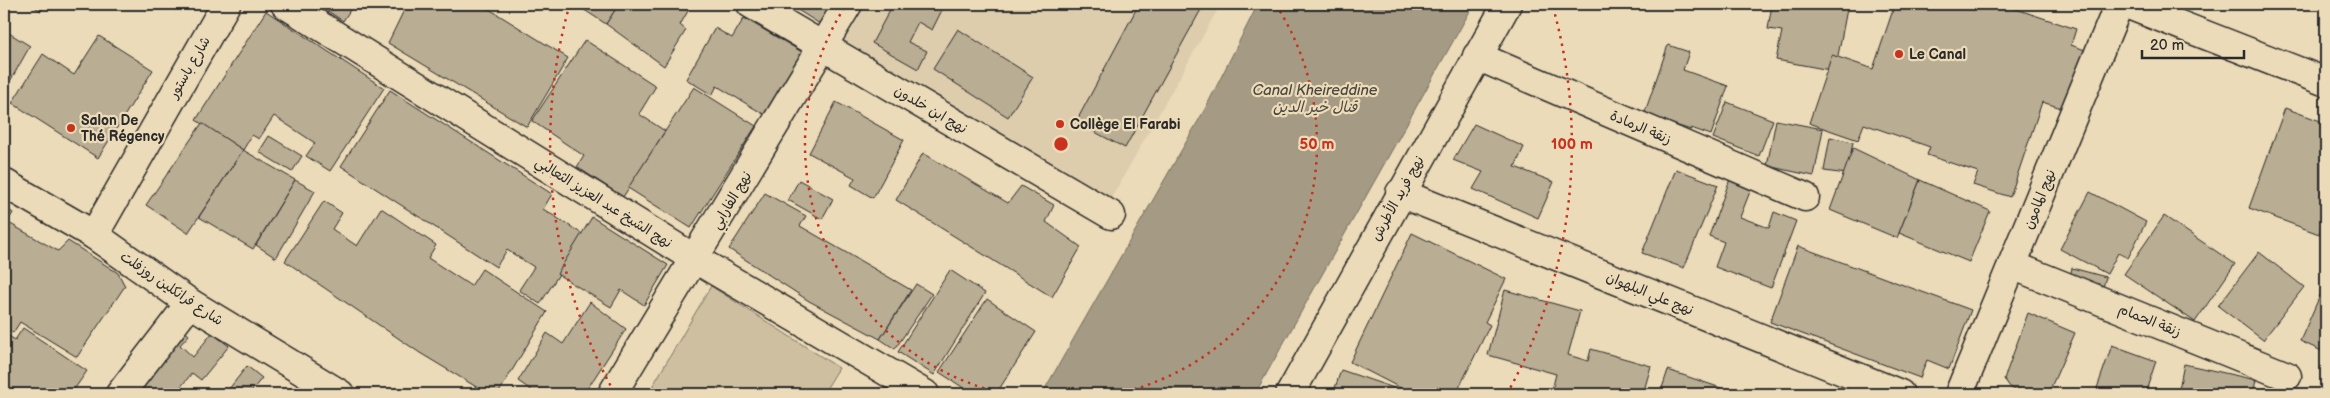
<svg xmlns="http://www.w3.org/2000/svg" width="2330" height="398" viewBox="0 0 2330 398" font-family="'Balsamiq Sans','Playpen Sans Arabic',sans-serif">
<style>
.built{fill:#ddcdad}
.green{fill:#cdbfa0;stroke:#7c7566}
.water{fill:#a59a84;stroke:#746e60}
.building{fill:#b9ad93;stroke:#2b2b2b}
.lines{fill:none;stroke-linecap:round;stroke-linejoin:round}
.minor-casing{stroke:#2b2b2b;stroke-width:31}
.major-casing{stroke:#2b2b2b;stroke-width:31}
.minor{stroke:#ecdbb8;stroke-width:28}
.major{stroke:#ecdbb8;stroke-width:28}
.ring{fill:none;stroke:#c8321e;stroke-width:2.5;stroke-dasharray:2.5 5}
.poi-dot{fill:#c8321e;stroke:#ecdbb8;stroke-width:2}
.labels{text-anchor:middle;stroke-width:4.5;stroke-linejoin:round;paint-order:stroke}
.poi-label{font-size:14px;font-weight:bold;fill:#2b2b2b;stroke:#ecdbb8;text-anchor:start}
.street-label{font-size:14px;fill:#2b2b2b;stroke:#ecdbb8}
.water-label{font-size:15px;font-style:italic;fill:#4a4741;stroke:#ecdbb8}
.centre{fill:#c8321e;stroke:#ecdbb8;stroke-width:2.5}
.ring-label{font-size:15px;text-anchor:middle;font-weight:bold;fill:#c8321e;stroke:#ecdbb8;stroke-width:4.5;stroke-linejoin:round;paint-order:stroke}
</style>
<rect width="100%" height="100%" fill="#ecdbb8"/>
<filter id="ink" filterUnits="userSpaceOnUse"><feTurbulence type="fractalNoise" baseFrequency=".02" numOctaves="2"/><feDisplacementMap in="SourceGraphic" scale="10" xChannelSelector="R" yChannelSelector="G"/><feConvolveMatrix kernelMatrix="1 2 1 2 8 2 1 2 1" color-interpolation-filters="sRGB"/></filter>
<g filter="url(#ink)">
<path class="built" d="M 856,4 L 1221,4 L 1108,204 L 828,45 Z"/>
<path class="green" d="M 711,286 L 839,368 L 823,394 L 648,394 Z"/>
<path class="water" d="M 1258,4 L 1474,4 L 1255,394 L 1042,394 L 1205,109 Z"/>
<g class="building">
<path d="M 30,4 L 45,4 L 41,11 Z"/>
<path d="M 317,4 L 354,4 L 343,21 Z"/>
<path d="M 407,4 L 481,4 L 568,58 L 527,127 L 388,43 Z"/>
<path d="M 575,4 L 619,4 L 606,24 Z"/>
<path d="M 619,4 L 692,4 L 680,25 L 686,30 L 664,66 L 606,24 Z"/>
<path d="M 788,4 L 831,4 L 820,24 Z"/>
<path d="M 893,4 L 945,4 L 932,30 L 918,22 L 908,42 L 927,51 L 918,69 L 872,43 Z"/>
<path d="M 1139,4 L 1204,4 L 1125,148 L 1076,122 Z"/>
<path d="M 1772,4 L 1848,4 L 1835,71 L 1776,60 L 1782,31 L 1768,29 Z"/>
<path d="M 1895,4 L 2001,4 L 2076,29 L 2071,45 L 2088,51 L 2068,110 L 2042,102 L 2010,197 L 1973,185 L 1978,172 L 1927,155 L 1930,147 L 1864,124 L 1858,140 L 1809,123 L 1832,55 L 1873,69 Z"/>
<path d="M 266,11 L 384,88 L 330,171 L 306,156 L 315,143 L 274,116 L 259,139 L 252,135 L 243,150 L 196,120 Z"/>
<path d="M 744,18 L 802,52 L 765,115 L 717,86 L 712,95 L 686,79 L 715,28 L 732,38 Z"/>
<path d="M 958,29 L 1033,77 L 1008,117 L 933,69 Z"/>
<path d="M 4,30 L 30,46 L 4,92 Z"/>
<path d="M 99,36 L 153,70 L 98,158 L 12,103 L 43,54 L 74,75 Z"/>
<path d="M 585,40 L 656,86 L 639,114 L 665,131 L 623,197 L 577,167 L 584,156 L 532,121 Z"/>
<path d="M 1668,45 L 1689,52 L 1683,70 L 1728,86 L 1711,135 L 1691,128 L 1691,130 L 1644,115 Z"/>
<path d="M 694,87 L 756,126 L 691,228 L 628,188 Z"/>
<path d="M 390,90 L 552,194 L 543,209 L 584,235 L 540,304 L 519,290 L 534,267 L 507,250 L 496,267 L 341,166 Z"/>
<path d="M 836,102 L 904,140 L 873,198 L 851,185 L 855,178 L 809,153 Z"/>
<path d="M 1727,102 L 1773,120 L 1759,156 L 1713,138 Z"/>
<path d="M 2285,108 L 2326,123 L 2326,214 L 2319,234 L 2249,208 Z"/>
<path d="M 1776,120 L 1823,129 L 1814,176 L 1767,166 Z"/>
<path d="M 202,123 L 243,150 L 188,233 L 146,205 Z"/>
<path d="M 1474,124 L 1524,147 L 1515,167 L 1554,182 L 1538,218 L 1473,189 L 1483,172 L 1453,160 Z"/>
<path d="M 269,136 L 302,156 L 292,172 L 259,152 Z"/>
<path d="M 1830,137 L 1853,142 L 1847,174 L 1824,171 Z"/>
<path d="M 1853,148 L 1920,180 L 1897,238 L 1830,210 Z"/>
<path d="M 243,150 L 295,180 L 253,249 L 199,217 Z"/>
<path d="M 923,153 L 1008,203 L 1021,186 L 1054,205 L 1046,222 L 1081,247 L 1052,297 L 896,200 Z"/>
<path d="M 1676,169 L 1718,185 L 1684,268 L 1642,253 Z"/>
<path d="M 1733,171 L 1755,179 L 1740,217 L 1769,228 L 1774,212 L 1796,221 L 1771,288 L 1715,267 L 1724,242 L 1709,236 Z"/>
<path d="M 295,180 L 315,191 L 276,258 L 256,245 Z"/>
<path d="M 799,180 L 833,199 L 822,219 L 788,200 Z"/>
<path d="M 1920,180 L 1990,211 L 1969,262 L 1899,233 Z"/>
<path d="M 2090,192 L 2146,222 L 2128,258 L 2118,253 L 2107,274 L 2060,249 Z"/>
<path d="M 765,193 L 806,216 L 800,226 L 911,290 L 880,339 L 809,301 L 729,249 Z"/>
<path d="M 324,201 L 342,213 L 332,229 L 357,246 L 381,208 L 436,245 L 428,258 L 471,286 L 482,269 L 547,312 L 498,394 L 488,394 L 420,353 L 285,261 Z"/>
<path d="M 4,206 L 13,213 L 7,222 L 58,251 L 68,241 L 118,273 L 125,286 L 77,357 L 20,322 L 13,333 L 4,327 Z"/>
<path d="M 2164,216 L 2235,264 L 2195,322 L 2124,274 Z"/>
<path d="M 592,217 L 668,265 L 644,305 L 621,290 L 611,307 L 557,274 Z"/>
<path d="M 1412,233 L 1506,279 L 1485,322 L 1490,325 L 1456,394 L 1412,394 L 1350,362 Z"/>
<path d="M 1798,246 L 1971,310 L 1949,369 L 1927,360 L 1920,378 L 1770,322 Z"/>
<path d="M 2259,252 L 2304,287 L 2263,340 L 2218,306 Z"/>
<path d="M 2072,268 L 2106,277 L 2100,297 L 2067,289 Z"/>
<path d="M 950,270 L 985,293 L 934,375 L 898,352 Z"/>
<path d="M 2326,282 L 2326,353 L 2300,341 Z"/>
<path d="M 916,284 L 932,294 L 895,349 L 880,339 Z"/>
<path d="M 1505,290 L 1580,311 L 1568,355 L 1588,361 L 1591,349 L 1651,366 L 1643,394 L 1551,394 L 1556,374 L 1488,355 Z"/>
<path d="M 987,299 L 1036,332 L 996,394 L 973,394 L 939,372 Z"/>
<path d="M 590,302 L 626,329 L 584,394 L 537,394 L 518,381 L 547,333 L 563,344 Z"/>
<path d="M 2028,313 L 2075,333 L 2048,394 L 2025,394 L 2011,388 L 2004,379 Z"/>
<path d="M 165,316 L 189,335 L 180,345 L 193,357 L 212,333 L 229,346 L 201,380 L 192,373 L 175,394 L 101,394 Z"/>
<path d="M 23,328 L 87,371 L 71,394 L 13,394 L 4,388 L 4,333 L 15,340 Z"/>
<path d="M 2112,345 L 2156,361 L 2145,394 L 2095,394 Z"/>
<path d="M 2184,364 L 2256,380 L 2253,394 L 2178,394 Z"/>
<path d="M 247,366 L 262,378 L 249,394 L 225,394 Z"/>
<path d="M 1341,370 L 1400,390 L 1398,394 L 1333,394 Z"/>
<path d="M 1668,370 L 1721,388 L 1719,394 L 1660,394 Z"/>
</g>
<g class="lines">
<defs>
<g id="minor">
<path d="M 285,4 L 695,259 L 925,394"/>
<path d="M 751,4 L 1111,215"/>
<path d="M 1477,56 L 1805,197"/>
<path d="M 4,183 L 94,235 L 190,303 L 340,394"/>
<path d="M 1400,193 L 1900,394"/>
<path d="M 94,235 L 226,4"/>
<path d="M 2012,265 L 2287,376"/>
<path d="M 120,394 L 190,303"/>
<path d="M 612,394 L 848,4"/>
<path d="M 1290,394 L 1507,4"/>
<path d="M 1959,394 L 2119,4"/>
</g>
<path id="major" d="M 2126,4 L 2326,82"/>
</defs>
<use href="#minor" class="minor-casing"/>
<use href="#major" class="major-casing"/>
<use href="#minor" class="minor"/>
<use href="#major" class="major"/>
</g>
</g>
<g class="ring">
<path d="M1006 394A256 256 0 0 1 846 5M1276 5A256 256 0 0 1 1116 394"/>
<path d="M614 392A511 511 0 0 1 569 7M1553 7A511 511 0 0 1 1508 392"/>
</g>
<g class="poi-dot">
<circle cx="1899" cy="54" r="5"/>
<circle cx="1060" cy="124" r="5"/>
<circle cx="71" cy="128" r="5"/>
</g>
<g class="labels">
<g class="poi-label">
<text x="1909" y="59">Le Canal</text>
<text x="81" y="125">Salon De<tspan x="81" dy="16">Thé Régency</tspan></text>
<text x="1070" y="129">Collège El Farabi</text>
</g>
<g class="street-label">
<text transform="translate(189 67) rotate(-60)" y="5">شارع باستور</text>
<text transform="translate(931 109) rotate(30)" y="5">نهج ابن خلدون</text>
<text transform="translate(1641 127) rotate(23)" y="5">زنقة الرمادة</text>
<text transform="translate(1397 198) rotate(-61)" y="5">نهج فريد الأطرش</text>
<text transform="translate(2039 199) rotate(-68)" y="5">نهج المامون</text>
<text transform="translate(731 200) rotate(-59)" y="5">نهج الفارابي</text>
<text transform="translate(604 202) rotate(32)" y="5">نهج الشيخ عبد العزيز الثعالبي</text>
<text transform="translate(172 288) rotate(34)" y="5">شارع فرانكلين روزفلت</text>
<text transform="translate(1650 293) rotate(22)" y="5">نهج علي البلهوان</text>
<text transform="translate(2150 320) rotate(22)" y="5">زنقة الحمام</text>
</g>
<g class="water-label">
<text x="1315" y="95">Canal Kheireddine<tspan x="1315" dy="17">قنال خير الدين</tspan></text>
</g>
</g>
<circle cx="1061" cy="144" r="8" class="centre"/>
<g class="ring-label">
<text x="1317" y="149">50 m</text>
<text x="1572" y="149">100 m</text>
</g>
<rect width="2330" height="398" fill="none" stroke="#ecdbb8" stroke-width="20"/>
<rect x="10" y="10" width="2310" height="378" fill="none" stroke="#2b2b2b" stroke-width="2" filter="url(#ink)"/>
<path d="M2142 50v8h102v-8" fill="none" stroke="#2b2b2b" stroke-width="2.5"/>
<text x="2150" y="50" font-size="15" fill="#2b2b2b" stroke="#ecdbb8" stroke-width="4" paint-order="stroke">20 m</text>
</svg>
